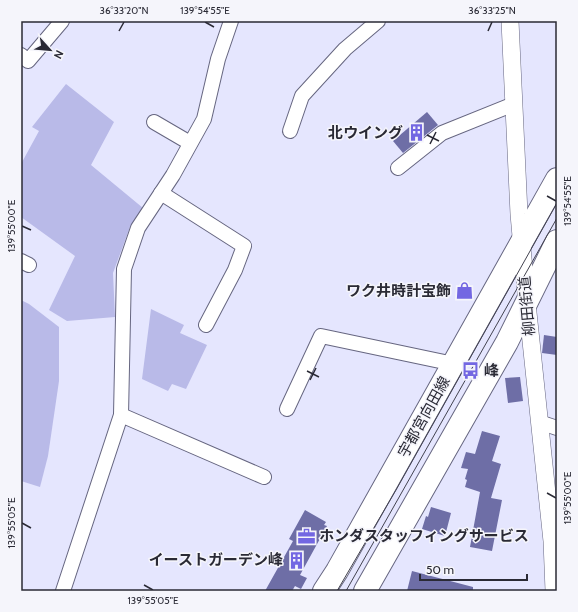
<svg xmlns="http://www.w3.org/2000/svg" width="578" height="612" viewBox="0 0 578 612" font-family="Cabin,'Noto Sans JP',sans-serif">
<style>
.green{fill:#b9bae8}
.building{fill:#6e6ea6}
.lines{fill:none;stroke-linecap:round;stroke-linejoin:round}
.minor-casing{stroke:#666680;stroke-width:16}
.tertiary-casing{stroke:#666680;stroke-width:18}
.primary-casing{stroke:#666680;stroke-width:24}
.minor{stroke:#fff;stroke-width:14}
.tertiary{stroke:#fff;stroke-width:17}
.primary{stroke:#fff;stroke-width:22}
.tram{stroke:#434350;stroke-width:1}
.ticks{fill:none;stroke:#2a2a35;stroke-width:1.5}
.labels{text-anchor:middle;stroke-width:3;stroke-linejoin:round;paint-order:stroke}
.poi-label{font-size:15px;font-weight:bold;fill:#2a2a35;stroke:#f5f5fb;text-anchor:end}
.street-label{font-size:15px;fill:#2a2a35;stroke:#f5f5fb}
.neatline{fill:none;stroke:#2a2a35;stroke-width:1.5}
.ticks-label{font-size:10px;text-anchor:middle;fill:#2a2a35}
</style>
<rect width="100%" height="100%" fill="#e5e6fe"/>
<g class="green">
<path d="M 66,84 L 114,122 L 91,165 L 143,208 L 130,227 L 113,273 L 115,317 L 67,321 L 49,310 L 75,256 L 21,217 L 21,164 L 39,131 L 32,127 Z"/>
<path d="M 21,300 L 29,304 L 59,327 L 59,381 L 48,456 L 40,487 L 21,481 Z"/>
<path d="M 151,309 L 184,325 L 180,333 L 207,345 L 186,389 L 172,384 L 168,391 L 142,379 Z"/>
</g>
<g class="building">
<path d="M 427,112 L 438,125 L 403,153 L 393,141 Z"/>
<path d="M 544,335 L 557,337 L 557,355 L 542,353 Z"/>
<path d="M 520,377 L 523,401 L 508,403 L 505,378 Z"/>
<path d="M 482,431 L 500,436 L 492,461 L 501,464 L 491,498 L 502,500 L 492,551 L 470,547 L 480,492 L 465,487 L 467,480 L 465,479 L 468,469 L 461,468 L 466,452 L 475,454 Z"/>
<path d="M 431,507 L 451,513 L 445,536 L 422,529 L 426,516 L 428,517 Z"/>
<path d="M 305,510 L 326,522 L 324,525 L 327,526 L 300,575 L 307,578 L 301,589 L 295,586 L 292,591 L 265,591 L 293,541 L 289,539 Z"/>
<path d="M 412,571 L 473,587 L 473,591 L 407,591 Z"/>
</g>
<g class="lines">
<defs>
<g id="minor">
<path d="M 21,55 L 28,61 L 62,21"/>
<path d="M 154,122 L 190,143"/>
<path d="M 290,131 L 302,96 L 345,49 L 378,21"/>
<path d="M 398,168 L 442,133 L 514,104"/>
<path d="M 161,193 L 244,246 L 235,270 L 206,325"/>
<path d="M 21,261 L 29,265"/>
<path d="M 287,409 L 321,336 L 454,364"/>
<path d="M 121,415 L 264,477"/>
<path d="M 539,422 L 557,428"/>
<path d="M 63,591 L 121,415 L 124,269 L 138,228 L 173,175 L 204,119 L 218,59 L 231,21"/>
</g>
<path id="tertiary" d="M 510,21 L 519,214 L 527,303 L 552,541 L 554,591"/>
<g id="primary">
<path d="M 324,591 L 337,571 L 557,179"/>
<path d="M 365,591 L 507,342 L 557,241"/>
</g>
</defs>
<use href="#minor" class="minor-casing"/>
<use href="#tertiary" class="tertiary-casing"/>
<use href="#primary" class="primary-casing"/>
<use href="#minor" class="minor"/>
<use href="#tertiary" class="tertiary"/>
<use href="#primary" class="primary"/>
<g class="tram">
<path d="M 337,591 L 396,490 L 557,203"/>
<path d="M 346,591 L 557,218"/>
</g>
</g>
<path class="ticks" d="M 205,22 L 214,27M 119,31 L 124,22M 488,31 L 492,22M 427,135 L 439,141M 430,144 L 436,132M 547,196 L 556,201M 22,226 L 31,230M 307,371 L 319,377M 310,380 L 316,368M 547,493 L 556,498M 22,523 L 31,528M 144,585 L 153,590"/>
<defs>
<symbol id="building-bare" viewBox="-9 -9 18 18"><path d="M-4-6H4V6H1V3H-1V6H-4ZM-2.5-4.3h1.7v1.8h-1.7ZM.8-4.3h1.7v1.8H.8ZM-2.5-1h1.7V.8h-1.7ZM.8-1h1.7V.8H.8Z" fill="#7367e2" stroke="#f5f5fb" stroke-width="2.5" paint-order="stroke"/></symbol>
<symbol id="shop-bare" viewBox="-9 -9 18 18"><path d="M-5-2.5h2.3a2.7 3.5 0 0 1 5.4 0H5L5.5 6h-11ZM-1.5-2.5h3a1.5 2.3 0 0 0-3 0Z" fill="#7367e2" stroke="#f5f5fb" stroke-width="2.5" paint-order="stroke"/></symbol>
<symbol id="bus-bare" viewBox="-9 -9 18 18"><path d="M-5-6H5V4H4V6H2V4H-2V6H-4V4H-5ZM-3.5-4V0h7V-4ZM-3.5 1.2v1.5H-2V1.2ZM2 1.2v1.5H3.5V1.2Z" fill="#7367e2" stroke="#f5f5fb" stroke-width="2.5" paint-order="stroke"/></symbol>
<symbol id="office-bare" viewBox="-9 -9 18 18"><path d="M-6-3h4V-5.5h4V-3h4V5H-6ZM-1-4.5V-3h2v-1.5ZM-6 0V1H6V0Z" fill="#7367e2" stroke="#f5f5fb" stroke-width="2.5" paint-order="stroke"/></symbol>
</defs>
<g fill-rule="evenodd">
<use href="#building-bare" x="404" y="120" width="25" height="25"/>
<use href="#shop-bare" x="452" y="278" width="25" height="25"/>
<use href="#bus-bare" x="458" y="358" width="25" height="25"/>
<use href="#office-bare" x="294" y="524" width="25" height="25"/>
<use href="#building-bare" x="284" y="548" width="25" height="25"/>
</g>
<g class="labels">
<g class="poi-label">
<text x="403" y="138">北ウイング</text>
<text x="451" y="296">ワク井時計宝飾</text>
<text x="484" y="376" text-anchor="start">峰</text>
<text x="319" y="541" text-anchor="start">ホンダスタッフィングサービス</text>
<text x="283" y="565">イーストガーデン峰</text>
</g>
<g class="street-label">
<text transform="translate(527 306) rotate(-95)" y="5">柳田街道</text>
<text transform="translate(424 417) rotate(-61)" y="5">宇都宮向田線</text>
</g>
</g>
<rect width="578" height="612" fill="none" stroke="#f5f5fb" stroke-width="44"/>
<g transform="translate(50 50) rotate(117)" stroke="#f5f5fb" stroke-width="3" paint-order="stroke">
<path d="M0-3L7 15L0 10L-7 15Z" fill="#2a2a35"/>
<text y="-6" font-size="11" font-weight="bold" text-anchor="middle" fill="#2a2a35">N</text>
</g>
<path d="M420 574v6h107v-6" fill="none" stroke="#2a2a35" stroke-width="2"/>
<text x="426" y="574" font-size="12" fill="#2a2a35" stroke="#f5f5fb" stroke-width="3" paint-order="stroke">50 m</text>
<rect x="22" y="22" width="534" height="568" class="neatline"/>
<g class="ticks-label">
<text x="124" y="14">36°33'20"N</text>
<text x="205" y="14">139°54'55"E</text>
<text x="492" y="14">36°33'25"N</text>
<text transform="translate(567 201) rotate(-90)" y="4">139°54'55"E</text>
<text transform="translate(11 226) rotate(-90)" y="4">139°55'00"E</text>
<text transform="translate(567 498) rotate(-90)" y="4">139°55'00"E</text>
<text transform="translate(11 523) rotate(-90)" y="4">139°55'05"E</text>
<text x="153" y="604">139°55'05"E</text>
</g>
</svg>
